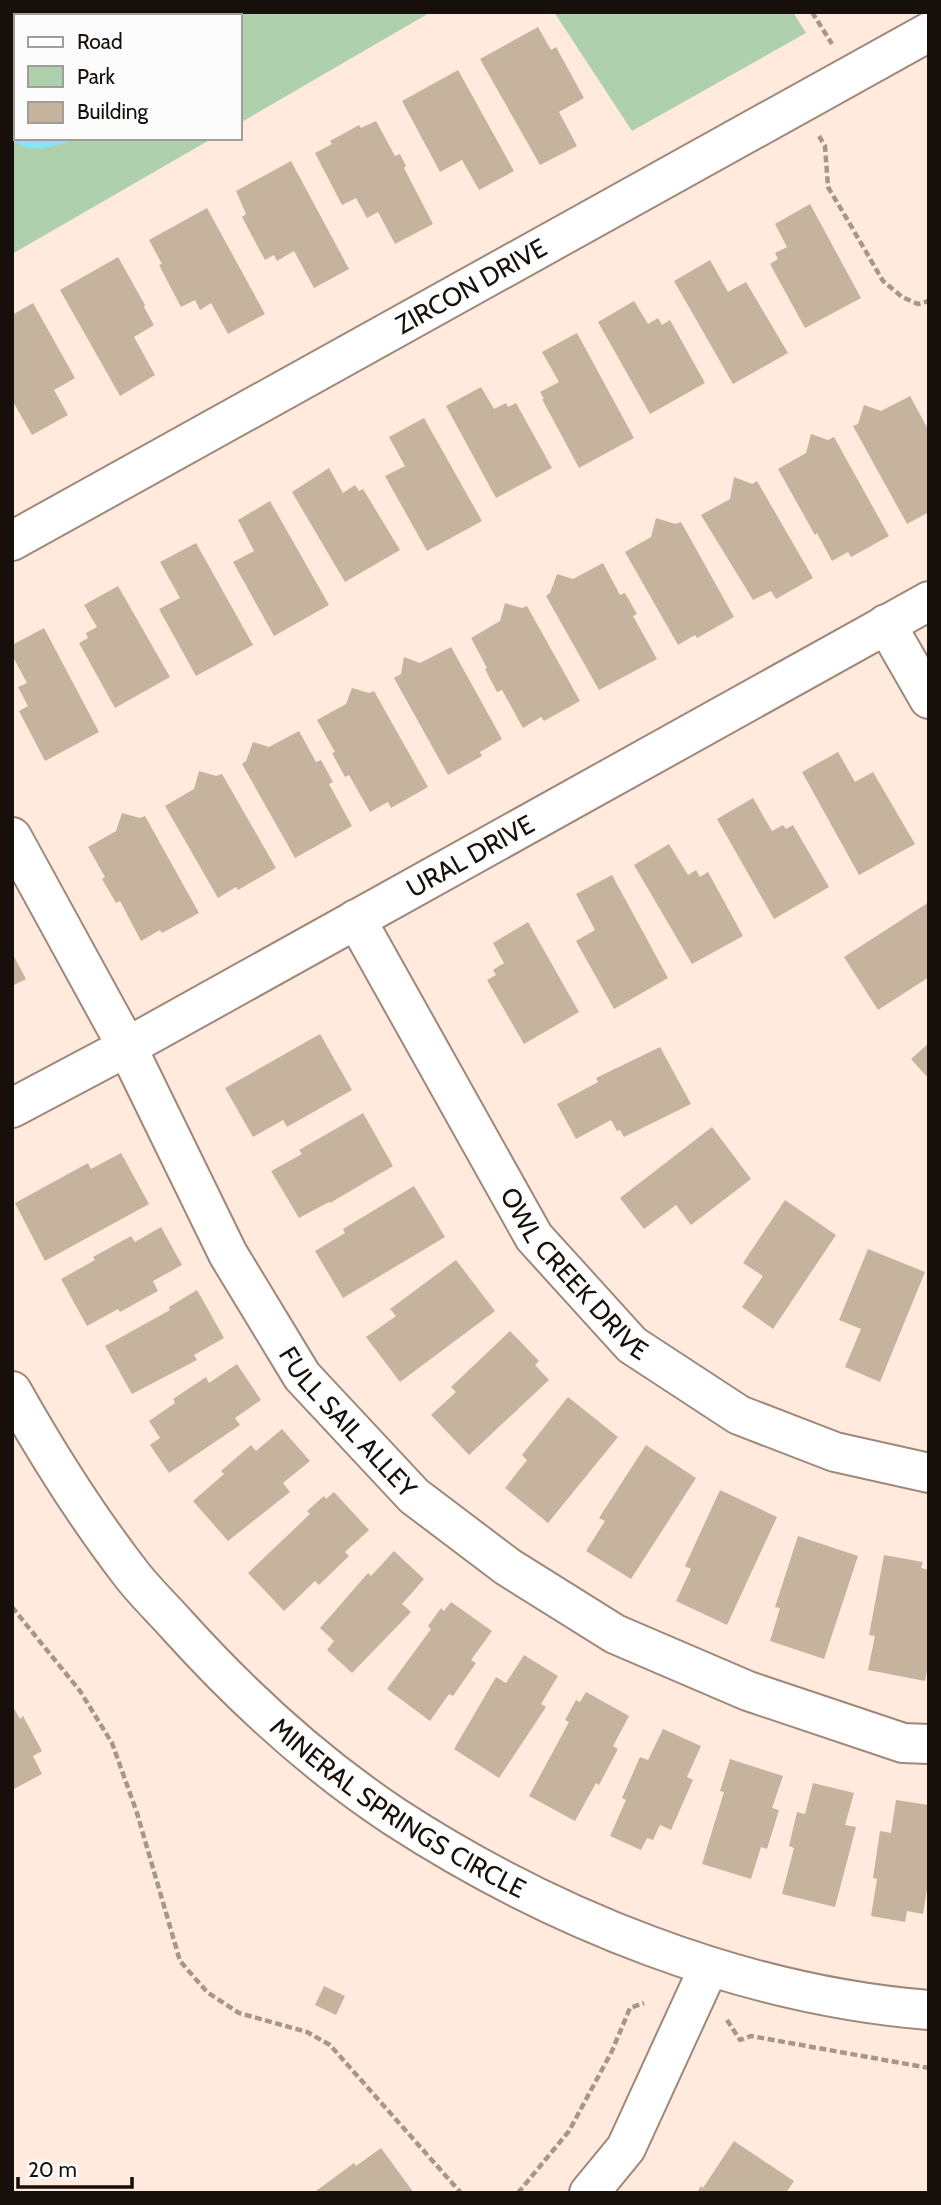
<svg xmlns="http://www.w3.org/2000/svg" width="941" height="2205" viewBox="0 0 941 2205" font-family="Cabin,sans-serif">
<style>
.green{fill:#afd0ad}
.water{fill:#87e5f3}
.building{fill:#c5b39e}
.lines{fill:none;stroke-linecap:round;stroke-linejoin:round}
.minor-casing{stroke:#9f8879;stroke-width:42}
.tertiary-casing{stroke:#9f8879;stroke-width:42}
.path{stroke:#a6968c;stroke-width:4.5;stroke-dasharray:7 3.5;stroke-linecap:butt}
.minor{stroke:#fff;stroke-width:38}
.tertiary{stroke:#fff;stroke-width:38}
.labels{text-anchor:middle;stroke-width:5;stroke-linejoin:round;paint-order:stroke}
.street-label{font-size:26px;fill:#170f09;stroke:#fcfcfc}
</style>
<rect width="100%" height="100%" fill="#ffeadd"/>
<g class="green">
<path d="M 12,12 L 431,12 L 240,123 L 240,16 L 16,16 L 16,138 L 213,138 L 12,254 Z"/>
<path d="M 554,12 L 793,12 L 806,33 L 632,131 Z"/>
</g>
<path class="water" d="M 12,12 L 54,12 L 58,16 L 16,16 L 16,138 L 72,138 L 70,141 C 51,147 29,156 12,139 Z"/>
<g class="building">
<path d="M 538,27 L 551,50 L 556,47 L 584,98 L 559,112 L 577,146 L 540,165 L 480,59 Z"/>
<path d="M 458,70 L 514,171 L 479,190 L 462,160 L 440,172 L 402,101 Z"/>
<path d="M 376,121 L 395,156 L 400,154 L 406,166 L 404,168 L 433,224 L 395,244 L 378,212 L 367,218 L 356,198 L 342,205 L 315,153 L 332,144 L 330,141 L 359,125 L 361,128 Z"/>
<path d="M 291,161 L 349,269 L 314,288 L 294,251 L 277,261 L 274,255 L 265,260 L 242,217 L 246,214 L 236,191 Z"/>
<path d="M 810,204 L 861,298 L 805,328 L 770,264 L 778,259 L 775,253 L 787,247 L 775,224 Z"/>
<path d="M 207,208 L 265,314 L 228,334 L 211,303 L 200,310 L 195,300 L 181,307 L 159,265 L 162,264 L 149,240 Z"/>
<path d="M 118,257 L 145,305 L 144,307 L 154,325 L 134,337 L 155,375 L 120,396 L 60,290 Z"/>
<path d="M 710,260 L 728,292 L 746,282 L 788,353 L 733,384 L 674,281 Z"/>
<path d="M 634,301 L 648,324 L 658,318 L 662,325 L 670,320 L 705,383 L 650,414 L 598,322 Z"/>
<path d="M 33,303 L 75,378 L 54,390 L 68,415 L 32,435 L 12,400 L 12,315 Z"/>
<path d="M 577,333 L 634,438 L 579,468 L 542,399 L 544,399 L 540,392 L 559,382 L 542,352 Z"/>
<path d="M 481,387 L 494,409 L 506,403 L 508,407 L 516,403 L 552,468 L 496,498 L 446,406 Z"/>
<path d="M 910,396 L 929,431 L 929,512 L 907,524 L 853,426 L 858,424 L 864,405 L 881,411 Z"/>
<path d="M 424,418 L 482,521 L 427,551 L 385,476 L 405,466 L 389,437 Z"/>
<path d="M 811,434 L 828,440 L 834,437 L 889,536 L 851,557 L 848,552 L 832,561 L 817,533 L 815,535 L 778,469 L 806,453 Z"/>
<path d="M 329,468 L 343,493 L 355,485 L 359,491 L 363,489 L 400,550 L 345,582 L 292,492 Z"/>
<path d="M 734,477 L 752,484 L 757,481 L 813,578 L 776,599 L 771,591 L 753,600 L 701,515 L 730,499 Z"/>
<path d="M 270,501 L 329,605 L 274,636 L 233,562 L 254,551 L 238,520 Z"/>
<path d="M 656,518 L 675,524 L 681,522 L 734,617 L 697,638 L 695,635 L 678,645 L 625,552 L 651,537 Z"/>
<path d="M 196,543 L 253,645 L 196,676 L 159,609 L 180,598 L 160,562 Z"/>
<path d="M 603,563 L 620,595 L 625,593 L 637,614 L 633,616 L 657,659 L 599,690 L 546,596 L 550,593 L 557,574 L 573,579 Z"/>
<path d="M 118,586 L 170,677 L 115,708 L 79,643 L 88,638 L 86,633 L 97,627 L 84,605 Z"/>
<path d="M 505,603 L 522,608 L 527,606 L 580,701 L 544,721 L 541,717 L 523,728 L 502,690 L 497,692 L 485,669 L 487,668 L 471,638 L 500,621 Z"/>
<path d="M 44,628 L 99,732 L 45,761 L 19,711 L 28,706 L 18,687 L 27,683 L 12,655 L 12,645 Z"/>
<path d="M 451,647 L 502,739 L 480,752 L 482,756 L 448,775 L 394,678 L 401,674 L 404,657 L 420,663 Z"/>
<path d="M 352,688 L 369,693 L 374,691 L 428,787 L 391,808 L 388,802 L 370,812 L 349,775 L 345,777 L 332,753 L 335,752 L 317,720 L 346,704 Z"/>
<path d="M 299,731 L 316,762 L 321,760 L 333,782 L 329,784 L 352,826 L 295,858 L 242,764 L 246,761 L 253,742 L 269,747 Z"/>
<path d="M 838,752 L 855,782 L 873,772 L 915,844 L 859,875 L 802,772 Z"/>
<path d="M 199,771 L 216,776 L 222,774 L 276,868 L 238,890 L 236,887 L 218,898 L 165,806 L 194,789 Z"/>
<path d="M 753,798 L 772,831 L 783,825 L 786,829 L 793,825 L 829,887 L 774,919 L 717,819 Z"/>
<path d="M 122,813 L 140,818 L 145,816 L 199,913 L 162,933 L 160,930 L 141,941 L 120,901 L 116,903 L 102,879 L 105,877 L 88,847 L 116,831 Z"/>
<path d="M 669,844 L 688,875 L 696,870 L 700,877 L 708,872 L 743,936 L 692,964 L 634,865 Z"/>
<path d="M 612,875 L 668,978 L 614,1009 L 576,941 L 595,930 L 576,894 Z"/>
<path d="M 929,902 L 929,977 L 878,1010 L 844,957 Z"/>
<path d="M 528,922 L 579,1012 L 524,1044 L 487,980 L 496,975 L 493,970 L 504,963 L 493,943 Z"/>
<path d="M 12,953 L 26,979 L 12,986 Z"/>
<path d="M 320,1034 L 352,1090 L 287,1127 L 283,1120 L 253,1137 L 225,1088 Z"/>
<path d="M 929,1043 L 929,1079 L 911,1059 Z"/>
<path d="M 660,1047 L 691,1104 L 624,1137 L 620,1130 L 617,1131 L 611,1120 L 576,1139 L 557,1104 L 598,1082 L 596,1078 Z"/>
<path d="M 363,1113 L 393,1166 L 330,1203 L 329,1202 L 299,1218 L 271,1171 L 302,1154 L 299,1150 Z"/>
<path d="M 712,1127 L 751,1179 L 691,1225 L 676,1205 L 644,1229 L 620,1198 Z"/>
<path d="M 121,1153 L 149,1204 L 45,1261 L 15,1203 L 88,1163 L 91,1169 Z"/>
<path d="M 414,1186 L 445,1237 L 343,1298 L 315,1251 L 345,1233 L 343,1229 Z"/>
<path d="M 785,1200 L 836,1235 L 773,1329 L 742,1307 L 763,1276 L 743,1263 Z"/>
<path d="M 161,1227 L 182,1265 L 153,1281 L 158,1291 L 120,1312 L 118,1309 L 87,1326 L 61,1279 L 95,1260 L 93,1257 L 131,1236 L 135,1242 Z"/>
<path d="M 868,1249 L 925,1272 L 880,1382 L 845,1367 L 861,1329 L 839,1320 Z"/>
<path d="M 456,1260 L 495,1311 L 400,1382 L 366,1337 L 396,1316 L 390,1309 Z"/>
<path d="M 197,1290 L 224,1338 L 194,1355 L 197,1360 L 132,1394 L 105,1346 L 170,1310 L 169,1307 Z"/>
<path d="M 510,1331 L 539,1361 L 535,1365 L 549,1380 L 469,1455 L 431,1415 L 456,1392 L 451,1387 Z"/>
<path d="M 237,1364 L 261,1400 L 235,1418 L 240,1425 L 169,1473 L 150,1445 L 160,1438 L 149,1421 L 175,1403 L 173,1399 L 206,1377 L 209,1383 Z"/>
<path d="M 568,1397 L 618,1437 L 548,1523 L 505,1488 L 527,1460 L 522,1455 Z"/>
<path d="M 282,1429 L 310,1461 L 283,1483 L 290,1492 L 228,1541 L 193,1501 L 224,1474 L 221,1471 L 251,1445 L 256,1451 Z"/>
<path d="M 646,1445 L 696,1478 L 631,1579 L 586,1551 L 605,1521 L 599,1518 Z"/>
<path d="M 720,1490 L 777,1517 L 727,1625 L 676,1601 L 691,1569 L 685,1566 Z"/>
<path d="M 334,1492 L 369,1530 L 345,1552 L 349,1556 L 319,1585 L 315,1581 L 284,1611 L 248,1573 L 310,1514 L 307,1511 L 324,1496 L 326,1499 Z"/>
<path d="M 798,1536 L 858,1556 L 824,1659 L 770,1641 L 780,1608 L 775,1607 Z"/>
<path d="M 394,1551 L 424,1579 L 402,1604 L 411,1612 L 352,1673 L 327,1650 L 334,1641 L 320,1628 L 368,1573 L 371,1576 Z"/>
<path d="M 884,1555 L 923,1562 L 921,1568 L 929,1570 L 929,1661 L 925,1681 L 868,1670 L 875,1636 L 869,1635 Z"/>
<path d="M 451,1602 L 492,1631 L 471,1660 L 476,1663 L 453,1696 L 449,1694 L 430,1721 L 387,1689 L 431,1629 L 428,1626 L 441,1608 L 444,1611 Z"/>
<path d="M 524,1655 L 558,1676 L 541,1704 L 546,1707 L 499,1778 L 454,1749 L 496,1677 L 506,1683 Z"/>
<path d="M 586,1692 L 629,1716 L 613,1746 L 618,1749 L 599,1785 L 596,1783 L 575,1821 L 529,1796 L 569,1722 L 565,1720 L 576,1700 L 580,1702 Z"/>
<path d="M 12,1705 L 20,1719 L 23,1716 L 42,1751 L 33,1756 L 42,1774 L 12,1790 Z"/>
<path d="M 663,1729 L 701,1746 L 687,1777 L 693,1780 L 671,1830 L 660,1825 L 653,1840 L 647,1838 L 641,1850 L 610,1836 L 626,1800 L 622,1798 L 640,1757 L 648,1760 Z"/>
<path d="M 730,1759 L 783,1776 L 772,1808 L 779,1810 L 767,1849 L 761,1847 L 751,1879 L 702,1864 L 724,1792 L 720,1791 Z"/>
<path d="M 813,1783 L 854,1793 L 845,1825 L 856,1827 L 835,1907 L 782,1894 L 794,1848 L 789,1846 L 797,1812 L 805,1814 Z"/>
<path d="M 896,1800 L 929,1805 L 929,1877 L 923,1914 L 907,1911 L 905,1922 L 871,1916 L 877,1879 L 873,1878 L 880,1831 L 891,1833 Z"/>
<path d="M 324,1986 L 345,1996 L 336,2015 L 315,2005 Z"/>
<path d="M 734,2141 L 794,2181 L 786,2193 L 697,2193 L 701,2186 L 703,2188 Z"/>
<path d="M 381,2148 L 414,2193 L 317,2193 L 316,2191 L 354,2163 L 356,2166 Z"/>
</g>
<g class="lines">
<defs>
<g id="minor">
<path id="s1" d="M 12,541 L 929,32"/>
<path d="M 886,624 L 929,699"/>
<path id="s2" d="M 12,837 L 127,1047 L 228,1254 L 302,1376 L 414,1496 L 508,1567 L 615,1634 L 748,1691 L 903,1743 L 929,1744"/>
<path id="s3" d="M 356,919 L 534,1237 L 632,1345 L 739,1415 L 835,1452 L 929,1473"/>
<path id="s4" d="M 12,1108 L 127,1047 L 929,601"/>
<path d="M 589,2193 L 626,2148 L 709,1967"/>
</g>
<g id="tertiary">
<path id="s5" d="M 12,1391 C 48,1455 87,1517 132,1575 C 146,1593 163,1609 178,1626 C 243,1698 315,1764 395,1817 C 552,1919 742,1995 929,2010"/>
</g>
</defs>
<use href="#minor" class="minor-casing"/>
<use href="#tertiary" class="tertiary-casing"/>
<g class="path">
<path d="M 812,12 L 832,44"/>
<path d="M 819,136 L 825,146 L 828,187 L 844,214 L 883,281 L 902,297 L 918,304 L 929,301"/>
<path d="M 12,1607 L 80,1691 L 112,1743 L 137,1813 L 180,1961 L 207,1992 L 239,2013 L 307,2032 L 330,2045 L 461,2193"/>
<path d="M 727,2020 L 740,2040 L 751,2036 L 929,2068"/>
<path d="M 518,2193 L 569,2131 L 612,2051 L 630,2008 L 644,2003"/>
</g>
<use href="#minor" class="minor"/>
<use href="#tertiary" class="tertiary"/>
</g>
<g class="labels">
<g class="street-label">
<text dy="9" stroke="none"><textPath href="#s1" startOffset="525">ZIRCON DRIVE</textPath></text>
<text dy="9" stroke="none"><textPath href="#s4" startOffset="523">URAL DRIVE</textPath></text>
<text dy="9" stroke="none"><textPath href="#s3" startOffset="418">OWL CREEK DRIVE</textPath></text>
<text dy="9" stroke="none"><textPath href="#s2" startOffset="677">FULL SAIL ALLEY</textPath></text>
<text dy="9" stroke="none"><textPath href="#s5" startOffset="576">MINERAL SPRINGS CIRCLE</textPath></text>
</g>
</g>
<rect width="941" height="2205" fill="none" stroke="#170f09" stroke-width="28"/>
<rect x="14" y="14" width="228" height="126" fill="#fcfcfc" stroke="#a09d9b" stroke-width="2"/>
<rect x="28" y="37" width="35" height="10" fill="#ffffff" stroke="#a09d9b" stroke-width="2"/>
<text x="77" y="49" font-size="21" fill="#170f09">Road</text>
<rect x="28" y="66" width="35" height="21" fill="#afd0ad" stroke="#a09d9b" stroke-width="2"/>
<text x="77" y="84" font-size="21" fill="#170f09">Park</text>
<rect x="28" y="102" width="35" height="21" fill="#c5b39e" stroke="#a09d9b" stroke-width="2"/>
<text x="77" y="119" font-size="21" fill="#170f09">Building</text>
<path d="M18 2177v10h114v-10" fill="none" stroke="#170f09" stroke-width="3.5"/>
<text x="28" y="2177" font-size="21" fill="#170f09" stroke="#fcfcfc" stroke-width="5" paint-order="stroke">20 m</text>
</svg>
